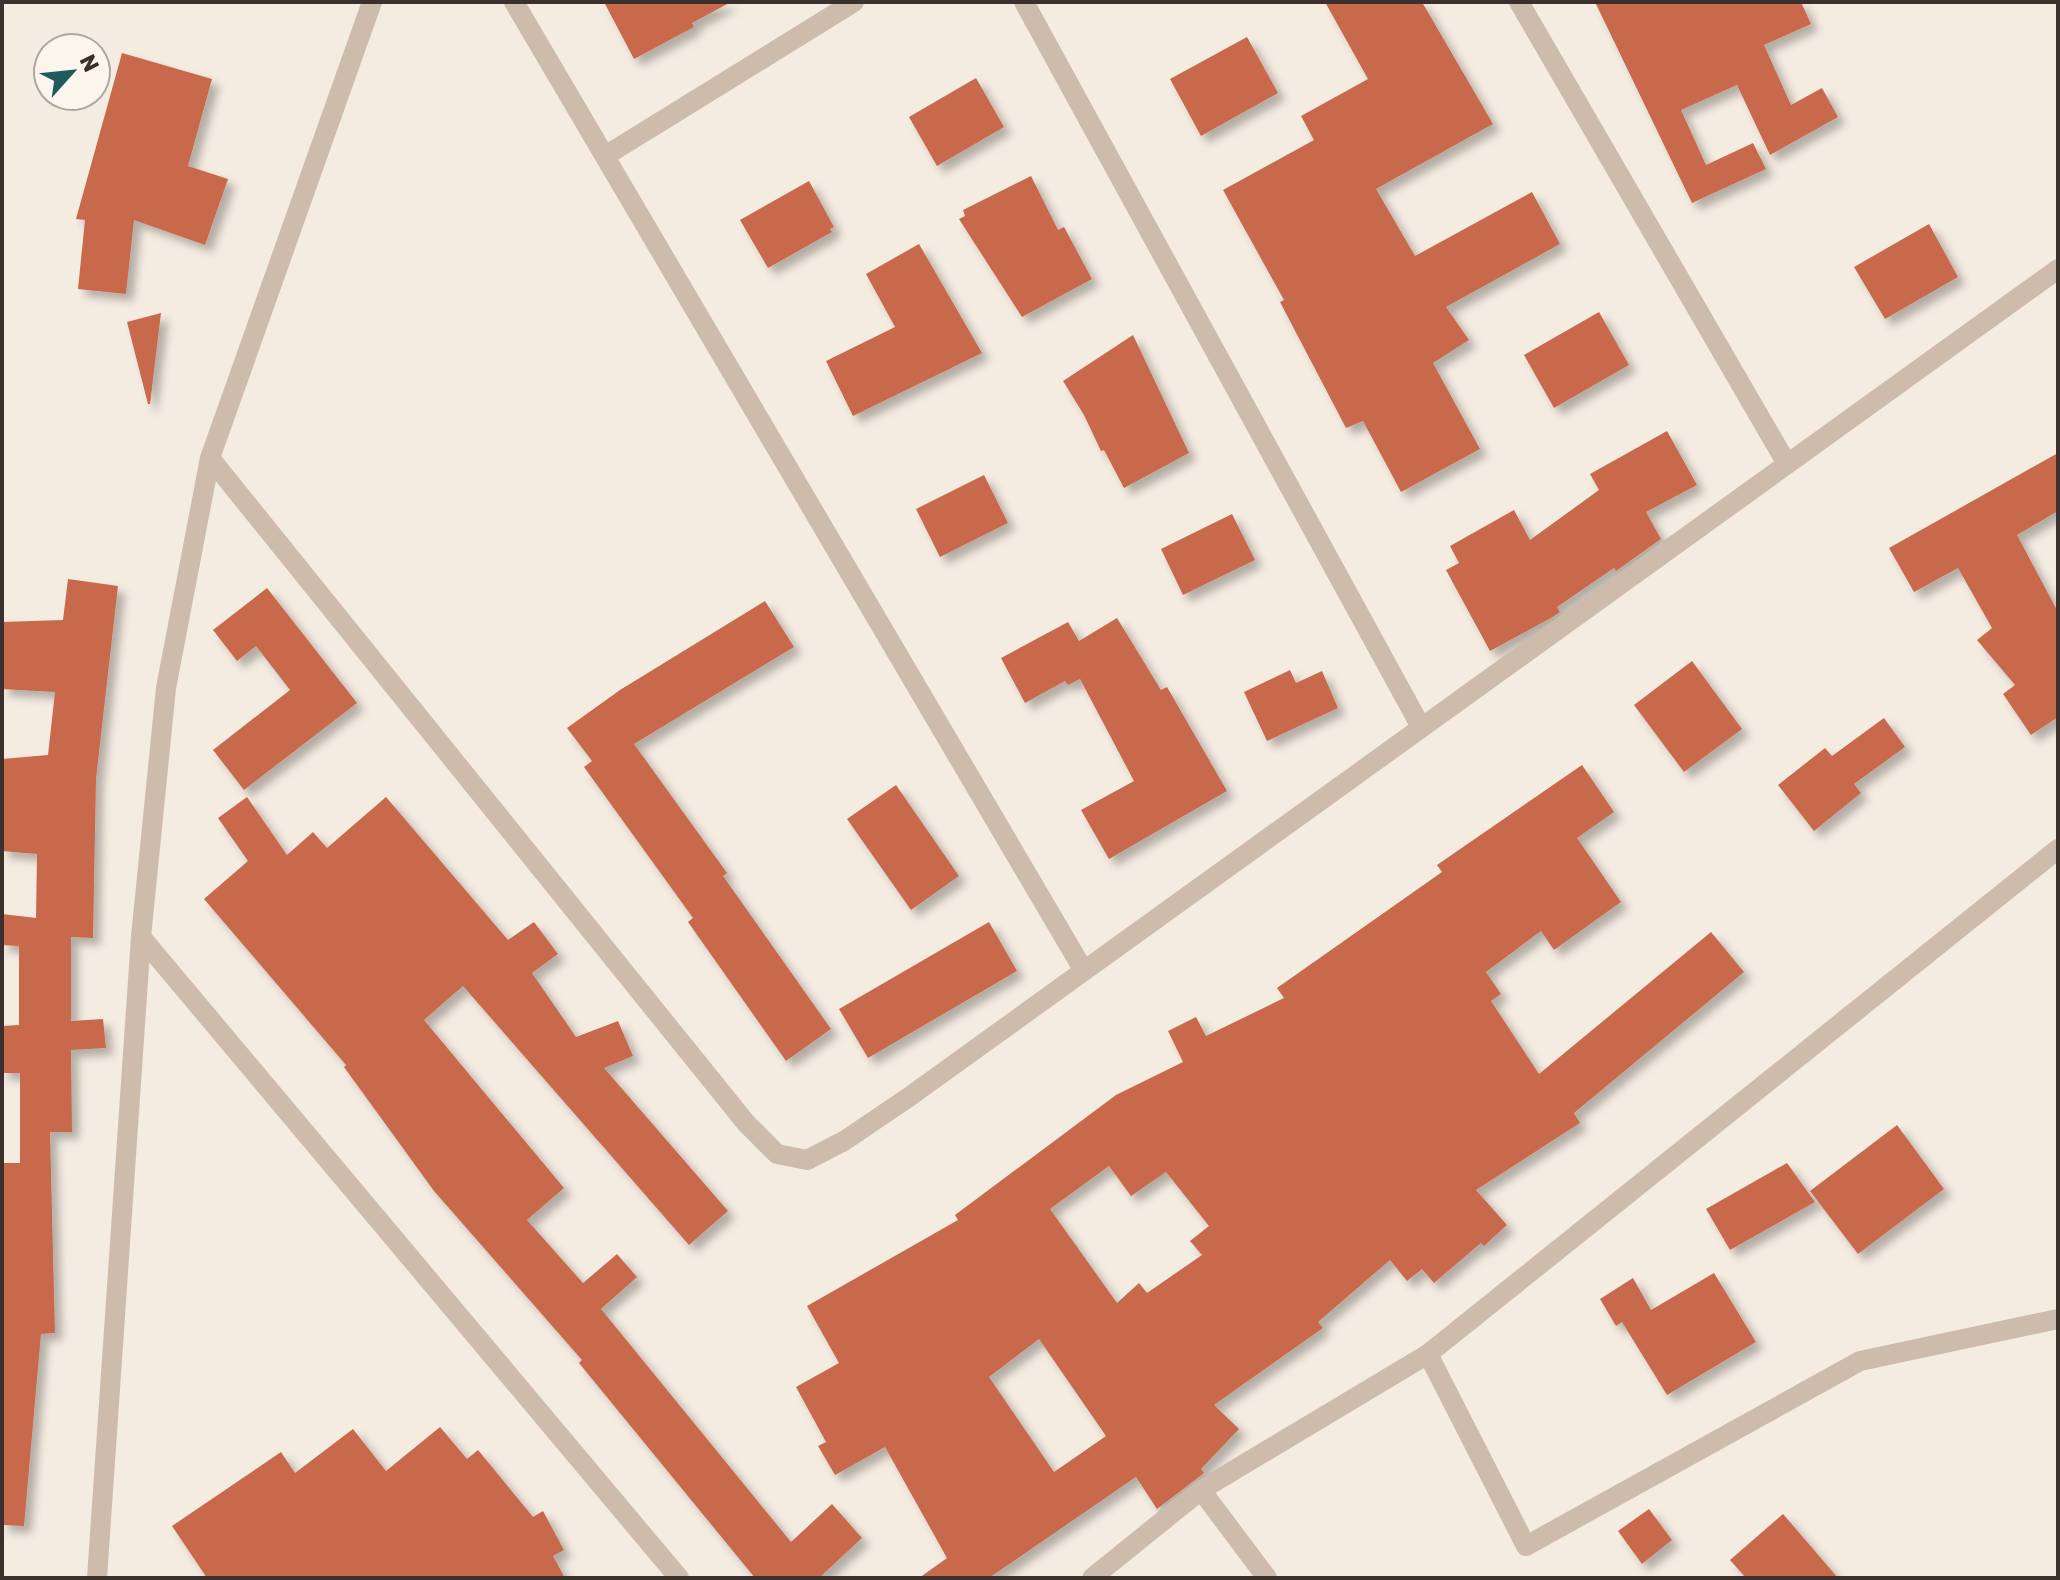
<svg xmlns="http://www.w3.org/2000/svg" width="2060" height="1580" viewBox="0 0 2060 1580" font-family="Rubik,sans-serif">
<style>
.building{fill:#c8694b;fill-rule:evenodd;filter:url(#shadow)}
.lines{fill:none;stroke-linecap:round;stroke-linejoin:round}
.minor{stroke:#cdbbac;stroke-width:20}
</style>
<defs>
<filter id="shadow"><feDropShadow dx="7" dy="7" stdDeviation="4" flood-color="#0004"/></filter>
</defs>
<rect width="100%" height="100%" fill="#f4ebe1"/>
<g class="building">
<path d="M 604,2 L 731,2 L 692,23 L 694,27 L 634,59 Z"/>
<path d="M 1325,2 L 1422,2 L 1493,124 L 1376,189 L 1415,256 L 1532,192 L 1560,244 L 1446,307 L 1469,340 L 1433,363 L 1480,449 L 1401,492 L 1363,421 L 1346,428 L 1280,302 L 1284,300 L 1223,190 L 1314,140 L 1301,116 L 1368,79 Z"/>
<path d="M 1595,2 L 1801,2 L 1811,24 L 1764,45 L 1791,105 L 1822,88 L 1838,117 L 1770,155 L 1737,85 L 1681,110 L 1706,165 L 1753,143 L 1766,169 L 1692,203 Z"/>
<path d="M 1247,37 L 1278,93 L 1201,136 L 1170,79 Z"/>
<path d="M 122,53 L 212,79 L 188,166 L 228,179 L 205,245 L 134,220 L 126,294 L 78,289 L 85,220 L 76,219 Z"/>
<path d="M 976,78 L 1004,127 L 937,166 L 909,117 Z"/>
<path d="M 1031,176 L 1058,230 L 1064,227 L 1092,279 L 1022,317 L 959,219 L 965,216 L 963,210 Z"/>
<path d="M 809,181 L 834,227 L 830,229 L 832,232 L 768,268 L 740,220 Z"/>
<path d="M 1929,224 L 1958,277 L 1885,319 L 1854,267 Z"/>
<path d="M 919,244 L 982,353 L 853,416 L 826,361 L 895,327 L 866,274 Z"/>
<path d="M 1599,312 L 1629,365 L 1554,408 L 1524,355 Z"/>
<path d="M 161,313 L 150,404 L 148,404 L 127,322 Z"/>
<path d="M 1133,335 L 1189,453 L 1124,488 L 1104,450 L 1101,451 L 1084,415 L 1063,381 Z"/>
<path d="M 1667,431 L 1697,485 L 1646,512 L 1661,539 L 1616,571 L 1614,568 L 1557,607 L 1560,612 L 1551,618 L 1490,651 L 1446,570 L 1459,563 L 1450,546 L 1514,510 L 1530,540 L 1599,490 L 1590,474 Z"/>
<path d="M 2058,453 L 2058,511 L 2017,535 L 2058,612 L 2058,717 L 2031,735 L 2003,694 L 2015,685 L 1977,640 L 1992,628 L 1958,568 L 1914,592 L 1889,548 Z"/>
<path d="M 984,475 L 1008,523 L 940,557 L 916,509 Z"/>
<path d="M 1232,514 L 1255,560 L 1183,595 L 1161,549 Z"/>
<path d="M 68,579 L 118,586 L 96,779 L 93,938 L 71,937 L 71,1021 L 103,1019 L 106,1048 L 71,1050 L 72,1132 L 50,1132 L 55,1333 L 41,1334 L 24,1526 L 2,1525 L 2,1163 L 20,1163 L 20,1073 L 2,1073 L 2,1026 L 19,1025 L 19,946 L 2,945 L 2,914 L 36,918 L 37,854 L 2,851 L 2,759 L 48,755 L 55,692 L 2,689 L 2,622 L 63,620 Z"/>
<path d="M 267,588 L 357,703 L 244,790 L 213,750 L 290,690 L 256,646 L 237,661 L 213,630 Z"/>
<path d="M 765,601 L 794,647 L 634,744 L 727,873 L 723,876 L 831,1029 L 786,1061 L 688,922 L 693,918 L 584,767 L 592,761 L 567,728 L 620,690 Z"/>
<path d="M 1117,618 L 1161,690 L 1167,687 L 1227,791 L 1109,859 L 1081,810 L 1134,781 L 1080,679 L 1068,685 L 1065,681 L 1025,703 L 1001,658 L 1068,622 L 1079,641 Z"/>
<path d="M 1692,661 L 1742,729 L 1684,772 L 1634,705 Z"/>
<path d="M 1290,670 L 1296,683 L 1322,671 L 1338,708 L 1267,741 L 1244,692 Z"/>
<path d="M 1884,718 L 1905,747 L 1854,784 L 1861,793 L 1814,831 L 1778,785 L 1825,748 L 1832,756 Z"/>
<path d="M 1582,765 L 1614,812 L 1577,838 L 1621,902 L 1554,950 L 1541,931 L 1486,972 L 1501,994 L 1491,1001 L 1539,1074 L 1711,932 L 1744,972 L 1574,1113 L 1580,1123 L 1476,1190 L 1507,1225 L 1484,1246 L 1481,1243 L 1434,1283 L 1422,1269 L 1407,1281 L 1390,1260 L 1318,1322 L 1323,1328 L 1214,1405 L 1239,1429 L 1201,1469 L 1204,1473 L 1157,1509 L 1136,1477 L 989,1578 L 919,1578 L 947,1558 L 885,1447 L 835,1475 L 818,1446 L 826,1442 L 796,1387 L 839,1363 L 807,1306 L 958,1220 L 955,1215 L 1116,1095 L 1183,1062 L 1168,1031 L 1196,1017 L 1206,1036 L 1284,998 L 1277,988 L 1442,872 L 1437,865 ZM 1109,1166 L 1131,1196 L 1166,1172 L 1209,1226 L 1190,1241 L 1202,1255 L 1147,1293 L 1139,1283 L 1117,1303 L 1050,1209 ZM 1039,1339 L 1106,1436 L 1054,1472 L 989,1377 Z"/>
<path d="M 896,785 L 959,876 L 911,910 L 847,819 Z"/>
<path d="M 247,797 L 287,855 L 313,832 L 327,848 L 386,797 L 508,940 L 534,922 L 558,954 L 532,973 L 576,1037 L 618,1021 L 633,1056 L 604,1068 L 728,1211 L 689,1245 L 463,986 L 424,1020 L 564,1188 L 527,1220 L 583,1283 L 617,1254 L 637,1277 L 601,1309 L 791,1542 L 832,1504 L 862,1538 L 819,1578 L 755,1578 L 579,1363 L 582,1360 L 434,1191 L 344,1067 L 346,1065 L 204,899 L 248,861 L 218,818 Z"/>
<path d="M 989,922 L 1017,971 L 868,1058 L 839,1009 Z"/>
<path d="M 1897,1125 L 1944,1189 L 1858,1254 L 1810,1191 Z"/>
<path d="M 1787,1163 L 1815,1202 L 1730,1250 L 1706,1209 Z"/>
<path d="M 1714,1273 L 1756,1342 L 1667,1395 L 1622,1322 L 1616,1326 L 1600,1299 L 1633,1278 L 1651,1310 Z"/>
<path d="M 440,1427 L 467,1459 L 478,1450 L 533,1517 L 543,1511 L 564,1550 L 553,1556 L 565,1578 L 207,1578 L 172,1526 L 281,1452 L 295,1473 L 353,1429 L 386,1471 Z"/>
<path d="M 1649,1509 L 1672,1540 L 1642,1564 L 1618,1531 Z"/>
<path d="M 1783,1514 L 1838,1578 L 1746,1578 L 1730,1560 Z"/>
</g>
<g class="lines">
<g class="minor">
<path d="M 514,2 L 1084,971"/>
<path d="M 1024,2 L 1421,727"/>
<path d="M 1519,2 L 1787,464"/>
<path d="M 605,156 L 854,2"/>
<path d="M 210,458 L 746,1123 L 777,1154 L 807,1160 L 844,1141 L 909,1097 L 2058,269"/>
<path d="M 141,937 L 679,1578"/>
<path d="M 1428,1354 L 1526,1546 L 1860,1361 L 2058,1319"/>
<path d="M 1201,1490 L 1267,1578"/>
<path d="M 97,1578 L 141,937 L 166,688 L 210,458 L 372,2"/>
<path d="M 1092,1578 L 1201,1490 L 1428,1354 L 2058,849"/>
</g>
</g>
<rect width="2060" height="1580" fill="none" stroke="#3b302b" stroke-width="8"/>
<g transform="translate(72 72) rotate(63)"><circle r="38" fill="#fbf5ee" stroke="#aea6a0" stroke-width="2"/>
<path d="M0-6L14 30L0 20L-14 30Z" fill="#1f5a5e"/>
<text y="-12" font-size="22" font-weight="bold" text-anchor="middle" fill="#3b302b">N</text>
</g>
</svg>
